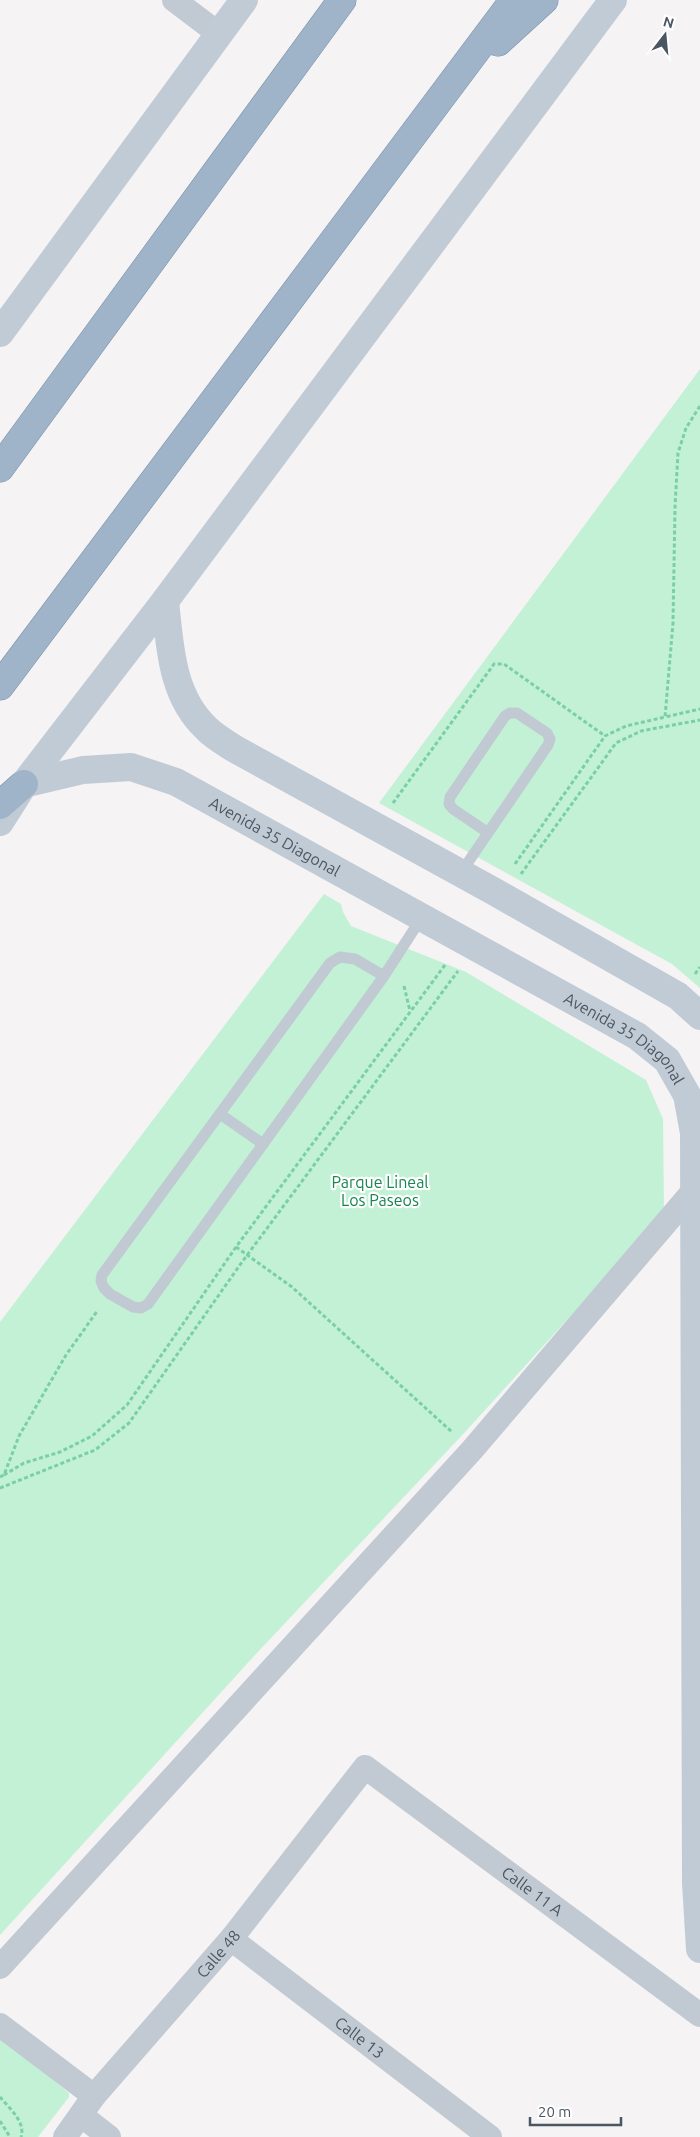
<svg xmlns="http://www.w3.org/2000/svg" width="700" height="2137" viewBox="0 0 700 2137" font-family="Ubuntu,sans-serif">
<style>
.green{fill:#c3f1d5}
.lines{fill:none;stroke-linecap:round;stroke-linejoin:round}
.trunk-casing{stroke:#7690ad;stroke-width:29}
.path{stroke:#7ad0a6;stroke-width:3;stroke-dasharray:4 2.5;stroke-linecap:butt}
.service{stroke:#c1cad2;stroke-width:11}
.minor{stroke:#c1cad2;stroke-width:24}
.secondary{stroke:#c1cbd6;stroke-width:28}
.trunk{stroke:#9fb4c9;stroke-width:28}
.labels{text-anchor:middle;stroke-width:4.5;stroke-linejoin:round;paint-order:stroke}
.street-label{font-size:16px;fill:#4a5661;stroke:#fff}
.park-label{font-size:16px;fill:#17864f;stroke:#fff}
</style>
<rect width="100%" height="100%" fill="#f5f3f3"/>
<g class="green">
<path d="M 700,369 L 700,988 L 672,964 L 379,803 Z"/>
<path d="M 324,894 L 341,904 L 343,912 L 351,926 L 466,972 L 646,1080 L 663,1119 L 664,1213 L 466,1431 L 255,1655 L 0,1935 L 0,1322 Z"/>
<path d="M 0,2036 L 69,2093 L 69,2097 L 38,2137 L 0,2137 Z"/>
</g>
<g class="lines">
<defs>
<g id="trunk">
<path d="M 498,42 L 544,0"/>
<path d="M 0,468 L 342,0"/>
<path d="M 0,686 L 514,0"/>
<path d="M 0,805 L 24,784"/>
</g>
</defs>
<use href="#trunk" class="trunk-casing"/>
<g class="path">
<path d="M 700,406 L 686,428 L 678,453 L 675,507 L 673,623 L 665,717 L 700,709"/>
<path d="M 393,803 L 494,664 L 504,664 L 605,736"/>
<path d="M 515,864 L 605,736 L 626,726 L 665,717"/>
<path d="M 521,874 L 616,743 L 641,731 L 700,720"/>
<path d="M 695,974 L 700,967"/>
<path d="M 404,986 L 410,1011"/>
<path d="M 236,1247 L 292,1287 L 452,1432"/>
<path d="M 4,1475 L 24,1463 L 60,1452 L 92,1436 L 127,1405 L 236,1247 L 445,965"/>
<path d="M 0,1477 L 4,1475 L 19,1436 L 66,1355 L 98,1310"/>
<path d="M 0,1488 L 95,1450 L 129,1423 L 242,1262 L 458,971"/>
<path d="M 0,2097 C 9,2108 26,2122 21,2137"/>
<path d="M 0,2121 L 10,2137"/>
</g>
<g class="service">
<path d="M 460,874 L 548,745 L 550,739 L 547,733 L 517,713 L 510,713 L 505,716 L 450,797 L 449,804 L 453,809 L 487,832"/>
<path d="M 384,976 L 355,959 L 340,957 L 330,963 L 102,1275 L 101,1281 L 104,1288 L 110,1294 L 133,1307 L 141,1308 L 148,1304 L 384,976 L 422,917"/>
<path d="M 220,1114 L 263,1144"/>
</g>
<g class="minor">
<path d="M 174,0 L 219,34"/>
<path id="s1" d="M 231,1939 L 490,2137"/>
<path d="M 0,1967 L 472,1450 L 694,1190"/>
<path d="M 0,2025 L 94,2096"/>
<path d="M 82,2116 L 109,2137"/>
<path id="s2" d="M 65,2137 L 94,2096 L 231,1939 L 365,1767 L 700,2015"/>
</g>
<g class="secondary">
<path d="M 0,333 L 244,0"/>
<path d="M 165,601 C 170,646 171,696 207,729 C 215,737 226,743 235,749 L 495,892 L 678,996 L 700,1016"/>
<path id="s3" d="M 24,784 L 83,770 L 131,767 L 176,782 L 637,1036 L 667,1060 L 687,1095 L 694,1133 L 696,1883 L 700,1949"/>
<path d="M 0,822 L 24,784 L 165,601 L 613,0"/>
</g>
<use href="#trunk" class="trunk"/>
</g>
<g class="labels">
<g class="street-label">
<text dy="6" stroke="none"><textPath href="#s3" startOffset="269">Avenida 35 Diagonal</textPath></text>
<text dy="6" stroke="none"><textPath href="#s3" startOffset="674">Avenida 35 Diagonal</textPath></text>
<text dy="6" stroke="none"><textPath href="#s2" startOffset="685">Calle 11 A</textPath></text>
<text dy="6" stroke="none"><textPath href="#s2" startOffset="239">Calle 48</textPath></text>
<text dy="6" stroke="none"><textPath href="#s1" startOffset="162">Calle 13</textPath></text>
</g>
<g class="park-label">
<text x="380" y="1188">Parque Lineal<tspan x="380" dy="18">Los Paseos</tspan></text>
</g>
</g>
<g transform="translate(665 35) rotate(16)" stroke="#ffffff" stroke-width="4" paint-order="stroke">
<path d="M0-4L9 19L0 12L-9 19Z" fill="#4a5661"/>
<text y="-8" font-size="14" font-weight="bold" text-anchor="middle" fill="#4a5661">N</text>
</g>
<path d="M530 2117v8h91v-8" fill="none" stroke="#4a5661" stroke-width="2.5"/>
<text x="538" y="2117" font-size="15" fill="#4a5661" stroke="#ffffff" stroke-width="4" paint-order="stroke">20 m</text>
</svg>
